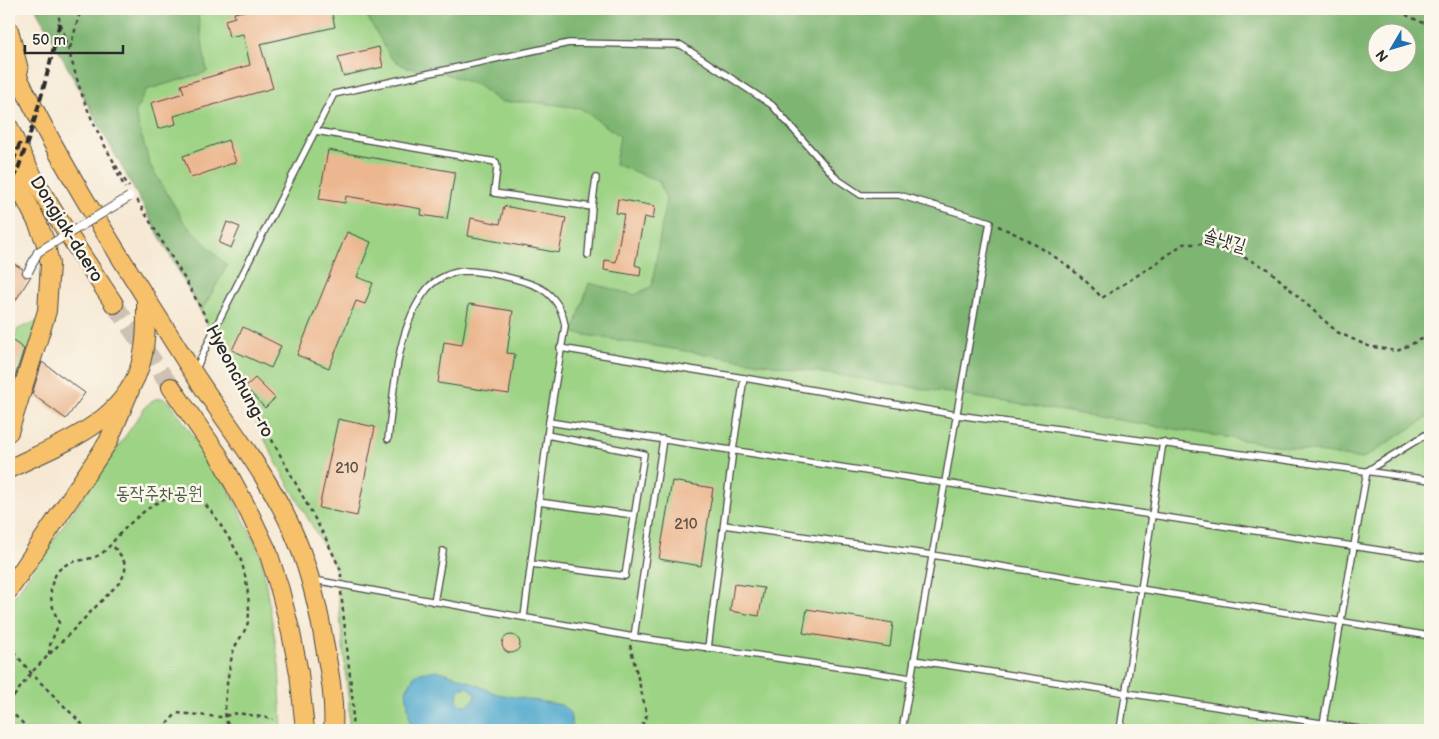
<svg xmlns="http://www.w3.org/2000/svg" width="1439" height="739" viewBox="0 0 1439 739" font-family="'Balsamiq Sans','Poor Story',sans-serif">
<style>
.green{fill:#9dd385;stroke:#647f58;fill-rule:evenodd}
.forest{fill:#7eb572;stroke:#54704e;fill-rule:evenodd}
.water{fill:#50a8cd;stroke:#3e6a7c;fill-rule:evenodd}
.building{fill:#ecb790}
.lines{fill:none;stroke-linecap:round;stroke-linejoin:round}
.primary-tunnel{stroke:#cdc2b1;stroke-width:18;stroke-dasharray:18 9;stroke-linecap:butt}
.service-casing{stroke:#494744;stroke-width:8}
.primary-casing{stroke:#494744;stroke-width:20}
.trunk-casing{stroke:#494744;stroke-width:20}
.path{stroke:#494744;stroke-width:2.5;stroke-dasharray:4 4;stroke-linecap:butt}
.service{stroke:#fff;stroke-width:5.5}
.primary{stroke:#f6c16b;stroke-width:18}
.trunk{stroke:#f6c16b;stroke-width:18}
.rail{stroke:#2b2b2b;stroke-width:4;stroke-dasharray:8 4;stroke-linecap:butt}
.pedestrian-bridge-casing{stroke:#494744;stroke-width:10;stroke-linecap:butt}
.pedestrian-bridge{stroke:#fff;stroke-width:8}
.labels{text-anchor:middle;stroke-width:5;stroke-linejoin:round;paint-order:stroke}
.number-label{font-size:15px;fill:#5b4e44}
.street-label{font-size:18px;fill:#2b2b2b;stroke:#fbf7ec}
.park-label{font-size:18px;fill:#4d5d46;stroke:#fbf7ec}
</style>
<rect width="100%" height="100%" fill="#fbf7ec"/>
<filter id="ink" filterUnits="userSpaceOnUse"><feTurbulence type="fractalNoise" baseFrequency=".02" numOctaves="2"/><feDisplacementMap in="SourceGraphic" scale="10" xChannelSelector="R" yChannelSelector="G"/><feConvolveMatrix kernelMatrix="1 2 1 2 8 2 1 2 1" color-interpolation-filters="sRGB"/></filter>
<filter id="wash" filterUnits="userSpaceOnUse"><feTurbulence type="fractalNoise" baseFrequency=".0096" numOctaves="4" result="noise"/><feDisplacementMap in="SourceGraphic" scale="20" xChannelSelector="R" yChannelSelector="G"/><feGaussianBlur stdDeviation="1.12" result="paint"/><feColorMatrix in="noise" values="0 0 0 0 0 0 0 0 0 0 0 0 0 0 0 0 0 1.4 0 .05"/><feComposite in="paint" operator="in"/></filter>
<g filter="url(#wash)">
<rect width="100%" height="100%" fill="#f6e8d3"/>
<g class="green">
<path d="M 36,9 L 1401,9 L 1430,25 L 1430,730 L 349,730 L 349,705 L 335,566 L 276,462 L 201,312 ZM 1376,32 L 1406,32 L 1406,62 L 1376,62 Z"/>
<path d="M 38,321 L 9,413 L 9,351 L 18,329 Z"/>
<path d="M 162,398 L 170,402 L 226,484 L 261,554 L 279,665 L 282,730 L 9,730 L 9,604 L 147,405 L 155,399 Z"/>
</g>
<g class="forest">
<path d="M 36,9 L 197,9 L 207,72 L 146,90 L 135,113 L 150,165 L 184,222 L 227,266 L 201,312 Z"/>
<path d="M 363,9 L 1430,9 L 1430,416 L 1362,459 L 573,333 L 589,283 L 635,295 L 652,286 L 666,199 L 659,181 L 615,164 L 620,136 L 580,108 L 533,102 L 500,102 L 479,86 L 433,69 L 407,68 L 391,58 ZM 1376,32 L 1406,32 L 1406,62 L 1376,62 Z"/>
</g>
<path class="water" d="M 436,670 L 459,677 L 497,694 L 562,705 L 570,713 L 573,730 L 411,730 L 406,691 L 415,674 ZM 468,687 L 475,693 L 474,699 L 470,704 L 462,705 L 457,700 L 458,692 L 462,688 Z"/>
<g id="blocks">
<g class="building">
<path d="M 254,9 L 331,9 L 335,27 L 260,44 L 273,88 L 174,116 L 176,124 L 158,129 L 151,103 L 184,93 L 181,85 L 250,65 L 243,34 L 229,37 L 225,20 L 235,17 L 234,13 Z"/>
<path d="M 379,47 L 383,67 L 343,76 L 338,57 Z"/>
<path d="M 228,140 L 236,162 L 191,178 L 183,156 Z"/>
<path d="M 328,150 L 455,172 L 447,219 L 421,215 L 422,209 L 346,196 L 345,203 L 319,199 Z"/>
<path d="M 9,195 L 12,196 L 17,207 L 9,226 Z"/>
<path d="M 618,199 L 655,206 L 653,219 L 644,217 L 635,265 L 641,267 L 640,276 L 604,270 L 605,260 L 616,262 L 624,214 L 616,213 Z"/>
<path d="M 504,206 L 566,218 L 559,253 L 468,236 L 471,218 L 500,224 Z"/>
<path d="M 227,222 L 240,227 L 231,248 L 219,243 Z"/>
<path d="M 347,232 L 371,242 L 357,277 L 373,283 L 365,304 L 356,301 L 329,368 L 297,355 Z"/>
<path d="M 9,261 L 23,269 L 22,273 L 25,277 L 31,276 L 9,311 Z"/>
<path d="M 469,304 L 513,311 L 507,353 L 515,354 L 509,394 L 438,383 L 444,342 L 462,345 Z"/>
<path d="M 243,327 L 281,346 L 271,368 L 232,350 Z"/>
<path d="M 9,338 L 24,349 L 14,380 L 9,376 Z"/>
<path d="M 42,362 L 85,393 L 66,419 L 32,394 Z"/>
<path d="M 255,378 L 275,398 L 265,408 L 245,387 Z"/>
<path d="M 338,419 L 375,427 L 357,516 L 319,508 Z"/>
<path d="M 672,481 L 713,488 L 701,566 L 659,559 Z"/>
<path d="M 734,584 L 764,588 L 759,616 L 730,611 Z"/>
<path d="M 807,609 L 893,623 L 890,647 L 803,633 Z"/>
<circle cx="511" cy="644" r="9"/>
</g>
</g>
</g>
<g filter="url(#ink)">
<use href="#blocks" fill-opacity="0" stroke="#494744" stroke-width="1"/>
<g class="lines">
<path class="primary-tunnel" d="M 114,304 L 171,387"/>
<defs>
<g id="service">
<path d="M 316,131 L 496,162 L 497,168 L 494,193 L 592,207 L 588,255"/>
<path d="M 592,207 L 596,178"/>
<path d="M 560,348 L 744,378 L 957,415 L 1430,480"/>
<path d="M 196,369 L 213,332 L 334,94 L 569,43 L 681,45 L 772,105 L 837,179 L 861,195 L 899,195 L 990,222 L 902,730"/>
<path d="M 388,439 C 394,391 396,328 427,289 C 435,279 451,272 464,271 C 483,271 530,280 545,291 C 557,300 563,312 565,326 L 549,422 L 1430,558"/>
<path d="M 538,502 L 634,515"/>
<path d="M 724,525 L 932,555 L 1430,636"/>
<path d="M 531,564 L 625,576 L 644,454 L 547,435"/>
<path d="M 314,580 L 628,636 L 911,678"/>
<path d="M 434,602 L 443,551"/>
<path d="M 524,617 L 549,422"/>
<path d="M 634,637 L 663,439"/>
<path d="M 708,648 L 733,450 L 744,378"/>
<path d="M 914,660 L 1366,730"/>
<path d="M 1120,730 L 1163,442"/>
<path d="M 1322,730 L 1367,471 L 1430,432"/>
</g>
<g id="primary">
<path d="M 9,30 L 19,70"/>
<path d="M 9,58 C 59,165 124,263 187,363 C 224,422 271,476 297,541 C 311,575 319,611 325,647 C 330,674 335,703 333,730"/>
<path d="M 9,127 C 34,188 78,248 114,304"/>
<path d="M 171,387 L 219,456 L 248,510 L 268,552 L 280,590 L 291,633 L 299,673 L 305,730"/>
<path d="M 9,469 C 57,445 120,425 139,369 C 147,346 146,321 146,297"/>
</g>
<g id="trunk">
<path d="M 9,167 L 38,224 L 45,241 L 50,264 L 47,311 L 9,432"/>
<path d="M 9,590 L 108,442 L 130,390"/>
</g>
</defs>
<use href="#service" class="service-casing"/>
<use href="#primary" class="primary-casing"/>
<use href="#trunk" class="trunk-casing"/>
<g class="path">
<path d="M 56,9 C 64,32 70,56 77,79 C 88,117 108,154 129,187"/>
<path d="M 1400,9 L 1408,16 L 1430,26"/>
<path d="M 70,48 L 81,9"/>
<path d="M 114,166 L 125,188"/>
<path d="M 137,200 L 186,281 L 209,323"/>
<path d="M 998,226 C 1037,243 1074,266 1102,298 L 1155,264 L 1183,244 L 1201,244 L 1237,254 L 1268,269 L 1337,332 L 1368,346 L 1397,351 L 1430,335"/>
<path d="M 218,341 L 326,539 L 341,571 L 341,577"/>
<path d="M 341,592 L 353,704 L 352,730"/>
<path d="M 630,645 L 647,715 L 640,730"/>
<path d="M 9,646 L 31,673 L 88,730"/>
<path d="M 49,654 L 50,645 L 59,623 C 52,608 47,591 55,576 C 64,557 87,563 101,554 C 108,549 111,544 116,538 C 131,521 165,489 189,495 C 204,498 215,516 223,529 C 229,538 235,548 240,558 C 246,573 251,606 248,622 C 246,631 238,640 234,649 C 229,664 223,704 226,720 C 227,723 229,727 230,730"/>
<path d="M 9,703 L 31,673 L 119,583 C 131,567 124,558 111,544"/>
<path d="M 9,710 L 30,730"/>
<path d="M 161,730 L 177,713 L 220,717 L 238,713 L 273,719"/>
</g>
<use href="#service" class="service"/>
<use href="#primary" class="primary"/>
<use href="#trunk" class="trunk"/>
<g class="rail">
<path d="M 9,173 L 21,140"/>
<path d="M 9,191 C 32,137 46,80 60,22"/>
</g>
<defs>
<path id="pedestrian-bridge" d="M 28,272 L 38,252 L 129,197"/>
</defs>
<use href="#pedestrian-bridge" class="pedestrian-bridge-casing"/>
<use href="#pedestrian-bridge" class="pedestrian-bridge"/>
</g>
</g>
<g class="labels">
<g class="number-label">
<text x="347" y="473">210</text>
<text x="686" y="529">210</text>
</g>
<g class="street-label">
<text transform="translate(67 229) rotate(58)" y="6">Dongjak-daero</text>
<text transform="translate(1225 240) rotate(16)" y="6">솔냇길</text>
<text transform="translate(240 381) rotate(62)" y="6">Hyeonchung-ro</text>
</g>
<g class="park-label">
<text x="159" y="499">동작주차공원</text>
</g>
</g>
<rect width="1439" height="739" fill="none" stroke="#fbf7ec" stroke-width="30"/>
<g transform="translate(1392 48) rotate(232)"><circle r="24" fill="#fbf7ec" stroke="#a8a59f"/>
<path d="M0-4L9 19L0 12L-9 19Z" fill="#1f6fb2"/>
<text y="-8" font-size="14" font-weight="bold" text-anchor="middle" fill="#2b2b2b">N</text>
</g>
<path d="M25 45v8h98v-8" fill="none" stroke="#2b2b2b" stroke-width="2.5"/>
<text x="32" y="45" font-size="15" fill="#2b2b2b" stroke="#fbf7ec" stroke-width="4" paint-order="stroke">50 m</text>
</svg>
